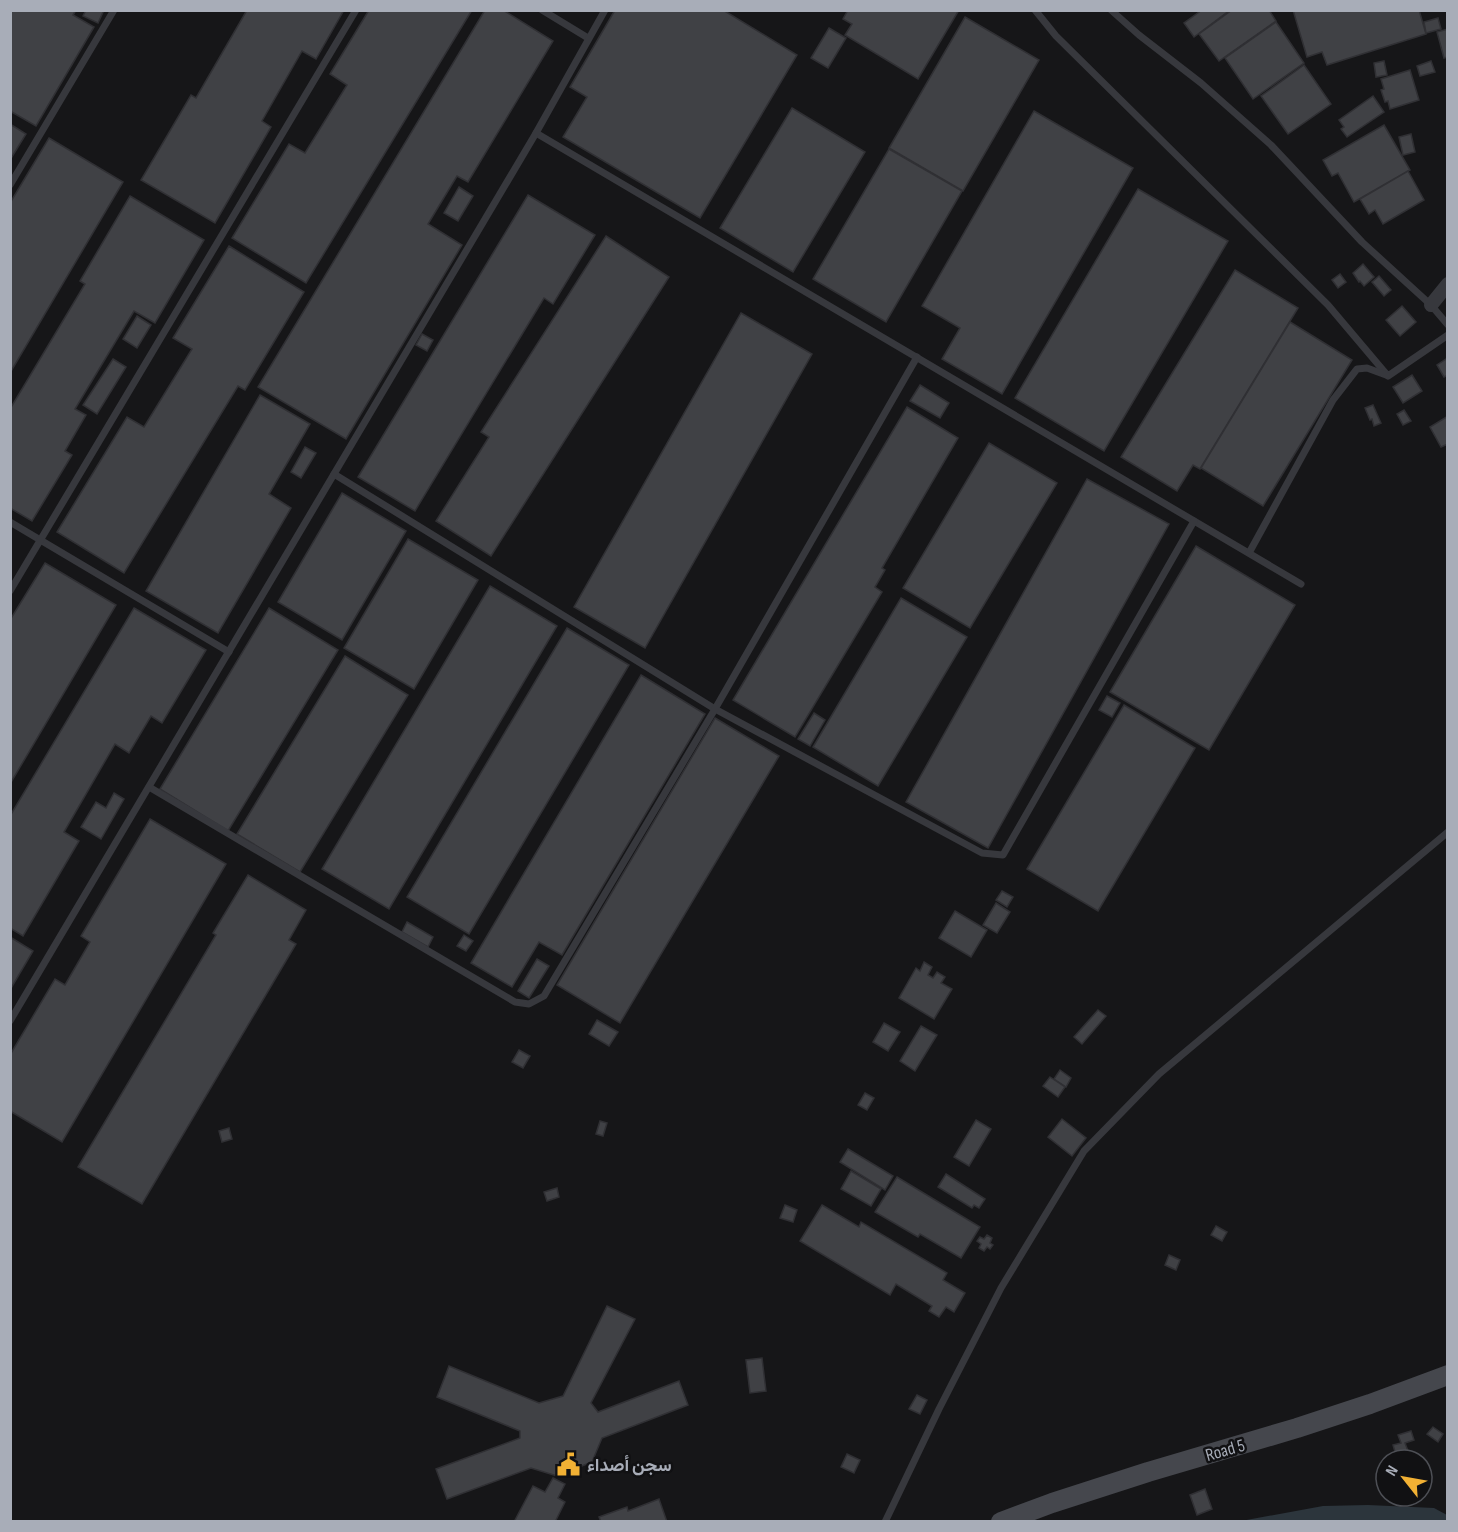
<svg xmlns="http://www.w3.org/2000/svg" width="1458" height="1532" viewBox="0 0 1458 1532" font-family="'Sofia Sans Condensed',Vazirmatn,sans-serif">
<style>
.water{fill:#2c353c}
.building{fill:#404145;stroke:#303034;stroke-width:1.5}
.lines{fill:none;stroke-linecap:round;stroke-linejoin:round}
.lane{stroke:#37383d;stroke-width:7}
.street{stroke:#37383d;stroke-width:14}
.secondary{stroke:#45474d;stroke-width:20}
.labels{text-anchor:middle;stroke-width:5;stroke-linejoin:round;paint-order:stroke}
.street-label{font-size:18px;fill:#a8adb8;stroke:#111113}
.poi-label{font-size:18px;font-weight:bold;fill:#a8adb8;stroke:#111113;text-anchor:start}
</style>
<rect width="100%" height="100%" fill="#161618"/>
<path class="water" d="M 1368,1505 L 1434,1508 L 1447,1515 L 1447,1521 L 1241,1521 L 1323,1506 Z"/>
<g class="building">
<path d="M 10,10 L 76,10 L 73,15 L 94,27 L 36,126 L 10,111 Z"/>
<path d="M 86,10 L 104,10 L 98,23 L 83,16 Z"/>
<path d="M 247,10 L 344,10 L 316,59 L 302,51 L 262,121 L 271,127 L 215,223 L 141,180 L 191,95 L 196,98 Z"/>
<path d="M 369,10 L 472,10 L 306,283 L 232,238 L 289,144 L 305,153 L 347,85 L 330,74 Z"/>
<path d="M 485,10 L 503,10 L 553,41 L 468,182 L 457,176 L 428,224 L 462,245 L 346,439 L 258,387 Z"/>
<path d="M 615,10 L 723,10 L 797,55 L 700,218 L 563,137 L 587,97 L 570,87 Z"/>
<path d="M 848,10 L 959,10 L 918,79 L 845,35 L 852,24 L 843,19 Z"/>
<path d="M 1202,10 L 1230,10 L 1194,37 L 1184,23 Z"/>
<path d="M 1232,10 L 1269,10 L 1276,21 L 1219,61 L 1199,34 Z"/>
<path d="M 1293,10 L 1419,10 L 1426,34 L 1327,65 L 1322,52 L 1307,57 Z"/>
<path d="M 965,17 L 1039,60 L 963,191 L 889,148 Z"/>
<path d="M 1438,18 L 1441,29 L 1426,33 L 1424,22 Z"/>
<path d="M 1276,22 L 1304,63 L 1253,99 L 1225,58 Z"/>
<path d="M 829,28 L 846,38 L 828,68 L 811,58 Z"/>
<path d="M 1448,29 L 1448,57 L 1444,58 L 1437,32 Z"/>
<path d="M 1384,61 L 1387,75 L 1376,77 L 1374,63 Z"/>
<path d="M 1431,61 L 1435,72 L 1420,76 L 1417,66 Z"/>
<path d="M 1304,65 L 1331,104 L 1288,134 L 1261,96 Z"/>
<path d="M 1410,70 L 1419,100 L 1390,109 L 1388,101 L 1385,102 L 1381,90 L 1384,89 L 1381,79 Z"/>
<path d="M 1373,96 L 1384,112 L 1347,137 L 1341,129 L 1344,127 L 1339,120 Z"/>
<path d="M 792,108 L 865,152 L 793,272 L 720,228 Z"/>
<path d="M 1034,111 L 1133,168 L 1002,394 L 942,359 L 960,328 L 922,306 Z"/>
<path d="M 10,124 L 26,134 L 10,160 Z"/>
<path d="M 1384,125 L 1410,170 L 1354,202 L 1338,173 L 1332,176 L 1323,160 Z"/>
<path d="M 1411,134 L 1415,152 L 1403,155 L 1399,137 Z"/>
<path d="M 49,138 L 123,182 L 10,373 L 10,203 Z"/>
<path d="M 889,149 L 962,191 L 886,322 L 813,279 Z"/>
<path d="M 1408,171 L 1424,200 L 1383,224 L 1375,210 L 1369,214 L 1360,199 Z"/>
<path d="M 459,187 L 473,196 L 458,221 L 444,213 Z"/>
<path d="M 1138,189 L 1228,241 L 1104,451 L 1015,398 Z"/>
<path d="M 528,195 L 595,235 L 553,304 L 544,298 L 415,511 L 358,477 Z"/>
<path d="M 130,196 L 204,240 L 155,323 L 134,311 L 75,409 L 86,415 L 65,451 L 72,455 L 32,521 L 10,508 L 10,409 L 85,284 L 80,281 Z"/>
<path d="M 606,236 L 669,277 L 491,556 L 436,521 L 489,437 L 481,432 Z"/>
<path d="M 229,246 L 304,292 L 245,390 L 238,386 L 124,573 L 57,532 L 127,417 L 144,427 L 192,349 L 173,338 Z"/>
<path d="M 1363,264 L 1374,277 L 1364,286 L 1360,281 L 1359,282 L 1353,273 Z"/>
<path d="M 1235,270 L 1298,308 L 1200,469 L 1193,465 L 1177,491 L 1121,457 Z"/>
<path d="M 1340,274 L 1346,282 L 1338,288 L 1332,280 Z"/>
<path d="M 1379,276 L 1391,290 L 1384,296 L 1372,282 Z"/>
<path d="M 1402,306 L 1416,322 L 1400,336 L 1386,320 Z"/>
<path d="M 741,313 L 812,354 L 645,648 L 574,607 Z"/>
<path d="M 137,316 L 151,325 L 137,348 L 123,339 Z"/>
<path d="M 1290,322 L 1352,360 L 1263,506 L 1201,468 Z"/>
<path d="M 422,334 L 433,340 L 427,351 L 416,345 Z"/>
<path d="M 113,359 L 126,367 L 97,414 L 83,405 Z"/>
<path d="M 1446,359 L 1448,362 L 1448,375 L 1444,377 L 1437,365 Z"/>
<path d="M 1412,375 L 1422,391 L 1403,403 L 1393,387 Z"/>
<path d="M 920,385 L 949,403 L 940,418 L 910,401 Z"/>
<path d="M 260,395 L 310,424 L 269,494 L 291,508 L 218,633 L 146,591 Z"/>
<path d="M 1373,405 L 1381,423 L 1374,426 L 1372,419 L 1370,420 L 1365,408 Z"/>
<path d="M 907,407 L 958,438 L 882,568 L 885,570 L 875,587 L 882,592 L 795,737 L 733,700 Z"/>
<path d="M 1404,410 L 1411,421 L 1403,425 L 1397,414 Z"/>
<path d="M 1448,416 L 1448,444 L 1441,447 L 1430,427 Z"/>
<path d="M 989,443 L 1057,483 L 970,628 L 903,588 Z"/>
<path d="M 305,447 L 316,453 L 301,478 L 291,472 Z"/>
<path d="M 1087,479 L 1169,524 L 988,848 L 906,802 Z"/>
<path d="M 342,493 L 406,531 L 342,640 L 278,602 Z"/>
<path d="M 408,539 L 478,580 L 414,689 L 344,648 Z"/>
<path d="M 1196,546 L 1295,605 L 1209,750 L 1110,692 Z"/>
<path d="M 45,563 L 116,605 L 10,784 L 10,620 Z"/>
<path d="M 490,586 L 557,626 L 389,909 L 322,869 Z"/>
<path d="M 901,598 L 967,637 L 878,786 L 813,747 Z"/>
<path d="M 134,608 L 206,650 L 162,723 L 151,716 L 129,753 L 115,744 L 64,832 L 79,841 L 23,936 L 10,928 L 10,816 Z"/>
<path d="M 269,608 L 338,650 L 228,831 L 160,789 Z"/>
<path d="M 567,628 L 629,665 L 469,934 L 407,897 Z"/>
<path d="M 345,656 L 408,695 L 300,872 L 237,834 Z"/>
<path d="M 641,675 L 705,714 L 562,955 L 539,942 L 512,987 L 471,963 Z"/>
<path d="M 1107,696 L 1120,703 L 1112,717 L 1099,710 Z"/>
<path d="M 1124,705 L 1195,748 L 1098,911 L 1027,869 Z"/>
<path d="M 814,713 L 825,720 L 810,746 L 798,739 Z"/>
<path d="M 715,718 L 779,756 L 620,1023 L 557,985 Z"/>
<path d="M 114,793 L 124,799 L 101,839 L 81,827 L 96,802 L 106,808 Z"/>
<path d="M 150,819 L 226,864 L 62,1142 L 10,1111 L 10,1055 L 55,979 L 65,985 L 90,942 L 81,936 Z"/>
<path d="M 248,875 L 306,910 L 289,940 L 296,944 L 142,1204 L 78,1167 L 216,935 L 213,933 Z"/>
<path d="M 1002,891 L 1013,897 L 1007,907 L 996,900 Z"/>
<path d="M 996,903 L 1010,912 L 997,933 L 983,925 Z"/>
<path d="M 955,911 L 987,930 L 971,957 L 939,938 Z"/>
<path d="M 407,922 L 433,937 L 428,947 L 402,932 Z"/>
<path d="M 464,935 L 473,941 L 466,951 L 457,946 Z"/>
<path d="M 10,937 L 33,951 L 10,990 Z"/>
<path d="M 537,959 L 549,966 L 529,998 L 518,991 Z"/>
<path d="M 924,962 L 932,967 L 928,975 L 933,978 L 937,972 L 945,977 L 941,983 L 952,989 L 934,1019 L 899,998 L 916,968 L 920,971 Z"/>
<path d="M 1098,1010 L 1106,1016 L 1082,1044 L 1074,1037 Z"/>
<path d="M 597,1020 L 618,1032 L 609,1046 L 589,1034 Z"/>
<path d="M 884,1023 L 900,1032 L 888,1051 L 873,1042 Z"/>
<path d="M 921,1026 L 937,1035 L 915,1071 L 900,1061 Z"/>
<path d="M 519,1050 L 530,1056 L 523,1068 L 512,1062 Z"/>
<path d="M 1060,1070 L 1071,1078 L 1066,1087 L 1054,1079 Z"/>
<path d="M 1050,1077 L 1065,1087 L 1058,1097 L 1043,1086 Z"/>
<path d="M 865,1093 L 874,1098 L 867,1110 L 858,1105 Z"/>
<path d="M 1062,1119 L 1086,1138 L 1072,1156 L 1048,1137 Z"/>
<path d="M 976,1120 L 991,1129 L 969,1166 L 954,1157 Z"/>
<path d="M 600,1121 L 607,1123 L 603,1136 L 596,1134 Z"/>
<path d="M 229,1128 L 232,1139 L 222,1142 L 219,1131 Z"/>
<path d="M 848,1149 L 893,1176 L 885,1190 L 840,1162 Z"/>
<path d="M 851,1171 L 881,1189 L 871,1206 L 841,1189 Z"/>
<path d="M 946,1174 L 985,1199 L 979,1208 L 974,1205 L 972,1208 L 938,1187 Z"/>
<path d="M 897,1177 L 980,1227 L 961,1258 L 920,1234 L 918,1237 L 875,1212 Z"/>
<path d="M 557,1188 L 559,1197 L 547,1201 L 544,1192 Z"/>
<path d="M 785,1205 L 797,1210 L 793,1222 L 780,1218 Z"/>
<path d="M 822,1205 L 859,1227 L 861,1222 L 947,1273 L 943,1280 L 965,1293 L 954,1312 L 946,1307 L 939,1317 L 929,1311 L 932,1306 L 896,1284 L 890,1295 L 800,1241 Z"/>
<path d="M 1216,1226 L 1227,1232 L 1222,1241 L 1211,1235 Z"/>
<path d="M 987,1235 L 992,1238 L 990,1243 L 993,1245 L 990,1249 L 987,1247 L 984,1251 L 979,1248 L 981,1244 L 977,1241 L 980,1237 L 984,1239 Z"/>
<path d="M 1169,1255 L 1180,1260 L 1176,1270 L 1165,1265 Z"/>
<path d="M 607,1306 L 635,1319 L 591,1403 L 598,1412 L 679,1381 L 688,1405 L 602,1438 L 592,1462 L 557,1476 L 531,1468 L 447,1499 L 436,1469 L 520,1438 L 520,1431 L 437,1397 L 449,1366 L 539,1403 L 563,1396 Z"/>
<path d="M 762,1358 L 766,1391 L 750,1393 L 746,1360 Z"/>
<path d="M 917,1395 L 927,1400 L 920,1414 L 909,1409 Z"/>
<path d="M 1433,1427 L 1443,1434 L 1438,1442 L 1427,1434 Z"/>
<path d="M 1411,1431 L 1414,1440 L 1405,1443 L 1408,1451 L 1396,1455 L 1393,1445 L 1401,1443 L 1398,1435 Z"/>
<path d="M 847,1454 L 860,1460 L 854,1473 L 841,1467 Z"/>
<path d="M 553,1478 L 565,1484 L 558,1498 L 565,1502 L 555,1522 L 514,1522 L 533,1486 L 545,1492 Z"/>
<path d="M 1205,1489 L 1212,1509 L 1197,1515 L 1190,1495 Z"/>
<path d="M 659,1499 L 667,1522 L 601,1522 L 599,1517 L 627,1507 L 628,1511 Z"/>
</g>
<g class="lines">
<g class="lane">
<path d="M 542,10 L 588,38"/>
<path d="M 1035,10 L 1056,36 L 1328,305 L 1388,376 L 1448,335"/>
<path d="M 1111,10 L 1139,35 L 1201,83 L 1271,145 L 1362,242 L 1431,305 L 1448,325"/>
<path d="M 536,133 L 1301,584"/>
<path d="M 10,185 L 114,10"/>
<path d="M 334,474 L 715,709 L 982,853 L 1003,855 L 1194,521"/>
<path d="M 10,522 L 229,652"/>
<path d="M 1249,553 L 1333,400 L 1357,369 L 1367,368 L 1386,375"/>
<path d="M 10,591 L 356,10"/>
<path d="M 149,787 L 515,1002 L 529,1004 L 544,996 L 715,709 L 917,357"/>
<path d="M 10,1021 L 536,133 L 605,10"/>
<path d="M 885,1522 L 939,1409 L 1001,1288 L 1084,1151 L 1159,1074 L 1448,832"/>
</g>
<path class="street" d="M 1431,305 L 1448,284"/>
<path class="secondary" d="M 1001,1522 L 1052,1503 L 1148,1472 L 1297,1428 L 1370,1404 L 1448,1375"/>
</g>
<defs>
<symbol id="civic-bare" viewBox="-9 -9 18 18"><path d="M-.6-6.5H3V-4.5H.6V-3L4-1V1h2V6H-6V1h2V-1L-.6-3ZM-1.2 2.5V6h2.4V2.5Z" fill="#f2b134" stroke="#111113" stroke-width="2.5" paint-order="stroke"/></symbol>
</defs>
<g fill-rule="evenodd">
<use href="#civic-bare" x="552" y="1448" width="33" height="33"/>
</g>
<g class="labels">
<g class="street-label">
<text transform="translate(1225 1450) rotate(-16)" y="6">Road 5</text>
</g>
<g class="poi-label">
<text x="587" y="1471">سجن أصداء</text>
</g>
</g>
<rect width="1458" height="1532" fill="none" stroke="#a8adb8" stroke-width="24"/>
<g transform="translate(1404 1478) rotate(301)"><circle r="28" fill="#111113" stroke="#4d4f55" stroke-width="1.5"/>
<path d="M0-4.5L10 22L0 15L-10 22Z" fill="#f2b134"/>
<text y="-9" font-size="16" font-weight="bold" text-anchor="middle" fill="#a8adb8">N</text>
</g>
</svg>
